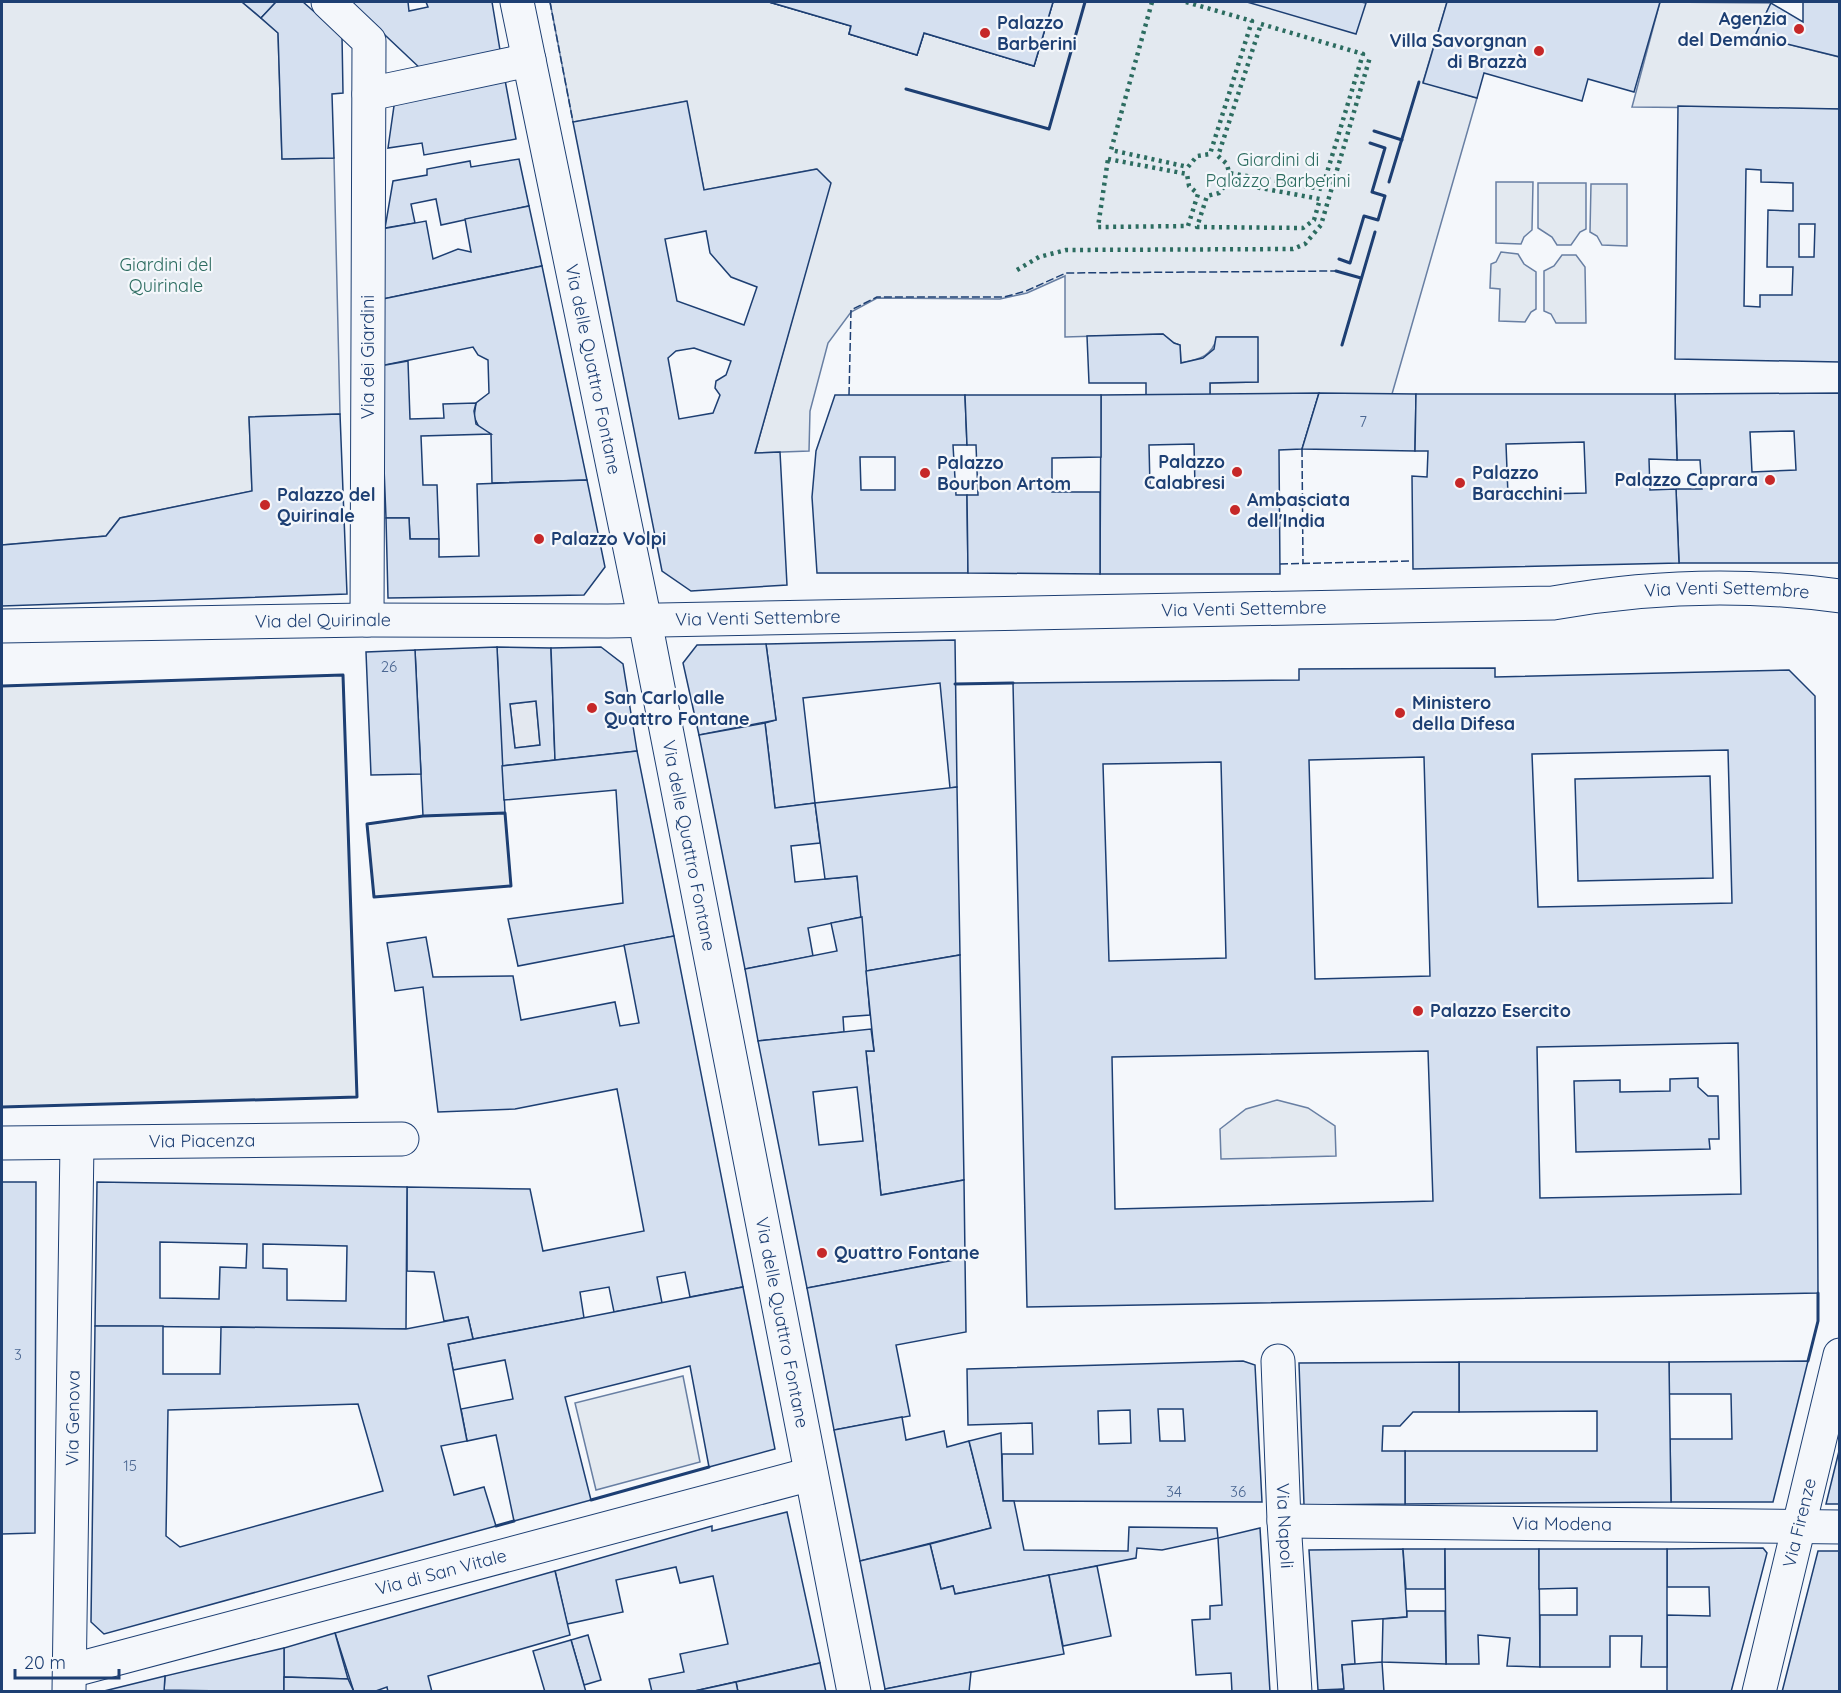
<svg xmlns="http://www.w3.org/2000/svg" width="1841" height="1693" viewBox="0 0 1841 1693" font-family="Quicksand,sans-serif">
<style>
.green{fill:#e3e9f0;stroke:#687fa3;stroke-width:1.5}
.parking{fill:#e3e8f0;stroke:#687fa3;stroke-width:1.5}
.building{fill:#d5e0f0;stroke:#1d3f73;stroke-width:1.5;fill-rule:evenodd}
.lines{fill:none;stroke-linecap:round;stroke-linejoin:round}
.minor-casing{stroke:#1d3f73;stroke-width:35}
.minor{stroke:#f4f7fb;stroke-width:33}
.hedge{stroke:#2c6c60;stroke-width:4.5;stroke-dasharray:3 4.5;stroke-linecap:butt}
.fence{stroke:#1d3f73;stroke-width:1.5;stroke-dasharray:8 3;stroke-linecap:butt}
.wall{stroke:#1d3f73;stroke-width:3}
.poi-dot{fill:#c62828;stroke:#f4f7fb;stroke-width:2}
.labels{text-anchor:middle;stroke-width:4.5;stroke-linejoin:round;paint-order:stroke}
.number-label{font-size:15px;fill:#4b6792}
.poi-label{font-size:18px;font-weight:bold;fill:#1d3f73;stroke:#f4f7fb;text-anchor:start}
.park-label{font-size:18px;fill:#2c6c60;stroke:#f4f7fb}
.street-label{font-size:18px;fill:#1d3f73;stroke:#f4f7fb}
</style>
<rect width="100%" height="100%" fill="#f4f7fb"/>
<g class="green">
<path d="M 2,2 L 242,2 L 278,33 L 282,159 L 334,158 L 340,414 L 249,417 L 252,491 L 120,518 L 106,536 L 2,545 Z"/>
<path d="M 550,2 L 769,2 L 851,26 L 849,34 L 917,55 L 924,33 L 1034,66 L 1053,2 L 1447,2 L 1423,82 L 1477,98 L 1392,394 L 1210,395 L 1210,383 L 1258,382 L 1257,337 L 1217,337 C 1212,357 1199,359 1181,363 L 1180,345 L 1174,343 L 1163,334 L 1065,337 L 1065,276 L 1027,293 L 1000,299 L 877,298 L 851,312 L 828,343 L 810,411 L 809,451 L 755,453 L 830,183 L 816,169 L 704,190 L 686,101 L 573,122 Z"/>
<path d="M 1660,2 L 1771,3 L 1755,36 L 1839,57 L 1839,109 L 1632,107 Z"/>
<path d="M 1496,182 L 1533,182 L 1532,230 L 1524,237 L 1521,244 L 1496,243 Z"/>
<path d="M 1538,183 L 1586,183 L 1586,229 L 1580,232 L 1571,245 L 1557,245 L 1552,237 L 1538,228 Z"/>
<path d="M 1591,184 L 1627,184 L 1627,246 L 1602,245 L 1597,236 L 1590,232 Z"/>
<path d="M 1501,252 L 1518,254 L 1524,264 L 1536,272 L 1536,309 L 1531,312 L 1525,322 L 1499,321 L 1500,289 L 1490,288 L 1491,264 L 1496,262 Z"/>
<path d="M 1562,255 L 1576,255 L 1585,267 L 1586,323 L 1556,323 L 1551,314 L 1544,311 L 1544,271 L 1554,266 Z"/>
<path d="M 343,675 L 357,1097 L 2,1107 L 2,686 Z"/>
<path d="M 505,813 L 511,886 L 374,897 L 367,824 L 423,816 Z"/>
<path d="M 1277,1100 L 1308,1108 L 1335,1126 L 1336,1156 L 1221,1159 L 1220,1129 L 1246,1109 Z"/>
<path d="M 683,1376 L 700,1462 L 596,1490 L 575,1403 Z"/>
</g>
<path class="parking" d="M 536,701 L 540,745 L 515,748 L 510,704 Z"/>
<g class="building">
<path d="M 242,2 L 276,2 L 261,18 Z"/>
<path d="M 276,2 L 303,2 L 342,36 L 343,93 L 332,94 L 334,158 L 282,159 L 278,33 L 261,18 Z"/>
<path d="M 350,2 L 408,2 L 409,11 L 428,7 L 426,2 L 492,2 L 501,56 L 422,70 Z"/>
<path d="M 769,2 L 1053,2 L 1034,66 L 924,33 L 917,55 L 849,34 L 851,26 Z"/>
<path d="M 769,2 L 1053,2 L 1034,66 L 924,33 L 917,55 L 849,34 L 851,26 Z"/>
<path d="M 1247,2 L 1361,2 L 1366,3 L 1356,34 Z"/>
<path d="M 1447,2 L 1660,2 L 1634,92 L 1588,79 L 1582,101 L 1484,73 L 1477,98 L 1423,83 Z"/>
<path d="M 1803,2 L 1840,2 L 1840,57 L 1755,36 L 1771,3 L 1803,22 Z"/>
<path d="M 505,80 L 516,139 L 424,155 L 422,143 L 388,148 L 395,99 Z"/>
<path d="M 687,101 L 704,190 L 817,169 L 831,183 L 755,453 L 780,452 L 787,585 L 691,591 L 662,571 L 573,122 ZM 706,231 L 710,253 L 731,277 L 757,287 L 744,325 L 677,301 L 665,239 ZM 694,348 L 731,361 L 726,375 L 716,381 L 715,388 L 720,395 L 713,413 L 679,419 L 668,358 L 676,351 Z"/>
<path d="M 1678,106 L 1840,109 L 1840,362 L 1675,359 ZM 1746,169 L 1761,170 L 1761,182 L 1793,183 L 1793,211 L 1768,210 L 1767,267 L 1793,267 L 1792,295 L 1760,295 L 1760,307 L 1744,306 ZM 1799,224 L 1815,224 L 1814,257 L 1799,257 Z"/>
<path d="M 519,159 L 529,206 L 441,225 L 436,199 L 411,204 L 415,223 L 385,228 L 393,181 L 427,175 L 427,169 L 470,161 L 471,167 Z"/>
<path d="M 529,206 L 542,266 L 378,300 L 376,230 L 426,221 L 433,259 L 458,249 L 471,252 L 465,219 Z"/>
<path d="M 542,266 L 587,480 L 492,483 L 491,434 L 480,429 L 474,417 L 476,403 L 489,393 L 488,360 L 478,355 L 473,347 L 380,366 L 378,300 Z"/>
<path d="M 1163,334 L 1174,343 L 1180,345 L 1181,363 L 1203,358 L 1214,349 L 1216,337 L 1258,337 L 1258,382 L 1210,383 L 1210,395 L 1146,395 L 1146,383 L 1089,383 L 1087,336 Z"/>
<path d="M 408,361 L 410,419 L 444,418 L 443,404 L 476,403 L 474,411 L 476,424 L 491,434 L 421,436 L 423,485 L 437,485 L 439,539 L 410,539 L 409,518 L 386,518 L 380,366 Z"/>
<path d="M 1319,393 L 1302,449 L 1279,450 L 1280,574 L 1100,574 L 1101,395 ZM 1194,444 L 1195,487 L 1150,487 L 1149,445 Z"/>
<path d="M 1319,393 L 1416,394 L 1415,451 L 1302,449 Z"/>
<path d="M 1840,393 L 1840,563 L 1679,563 L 1676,489 L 1702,489 L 1700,460 L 1677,460 L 1675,394 ZM 1794,431 L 1796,470 L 1752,472 L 1750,432 Z"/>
<path d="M 1416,394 L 1675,394 L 1677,460 L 1649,459 L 1650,490 L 1676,489 L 1679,563 L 1413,569 L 1412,476 L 1427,477 L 1428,451 L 1415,451 ZM 1584,442 L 1586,493 L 1508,495 L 1506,444 Z"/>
<path d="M 835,395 L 965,395 L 967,445 L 953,445 L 956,495 L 967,495 L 968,573 L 817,573 L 812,497 L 816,451 ZM 860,457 L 895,457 L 895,490 L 861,490 Z"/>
<path d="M 965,395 L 1101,395 L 1101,457 L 1052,458 L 1052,492 L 1100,492 L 1100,574 L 968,573 L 967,495 L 978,495 L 976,445 L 967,445 Z"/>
<path d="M 340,414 L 347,594 L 2,606 L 2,545 L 106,536 L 120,518 L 252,491 L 249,417 Z"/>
<path d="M 587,480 L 605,567 L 584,595 L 388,598 L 386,518 L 409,518 L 410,539 L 439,539 L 439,557 L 479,556 L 477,484 Z"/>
<path d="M 955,640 L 957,787 L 950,788 L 940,683 L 803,698 L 815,803 L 775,808 L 765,723 L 776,720 L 766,644 Z"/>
<path d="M 766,644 L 776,720 L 699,735 L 683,663 L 697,645 Z"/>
<path d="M 497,647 L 551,648 L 555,760 L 502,766 ZM 536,701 L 540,745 L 515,748 L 510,704 Z"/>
<path d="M 497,647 L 505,813 L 423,816 L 415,650 Z"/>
<path d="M 601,647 L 623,664 L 637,751 L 555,760 L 551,648 Z"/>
<path d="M 415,650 L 421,774 L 371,775 L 366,652 Z"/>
<path d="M 1495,668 L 1495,677 L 1789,670 L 1815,696 L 1818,1293 L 1027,1307 L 1013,683 L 1299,680 L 1299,669 ZM 1728,750 L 1732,903 L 1538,907 L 1532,754 ZM 1424,757 L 1430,976 L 1315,979 L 1309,760 ZM 1221,762 L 1226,958 L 1109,961 L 1103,764 ZM 1738,1043 L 1741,1194 L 1540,1198 L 1537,1047 ZM 1428,1051 L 1433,1201 L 1115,1209 L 1112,1057 Z"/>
<path d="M 765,723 L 775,808 L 815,803 L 820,843 L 791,846 L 795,882 L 857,876 L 862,917 L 808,928 L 813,956 L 745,969 L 699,735 Z"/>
<path d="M 637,751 L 674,936 L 518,966 L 508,919 L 623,903 L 616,790 L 504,800 L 502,766 Z"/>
<path d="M 1710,776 L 1713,878 L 1578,881 L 1575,779 Z"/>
<path d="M 957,787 L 960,955 L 866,971 L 857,876 L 825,879 L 815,803 Z"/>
<path d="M 862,917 L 870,1015 L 843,1017 L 844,1032 L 758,1041 L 745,969 L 837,951 L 831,923 Z"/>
<path d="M 674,936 L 743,1287 L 690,1297 L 685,1272 L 657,1277 L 662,1303 L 614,1312 L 609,1287 L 580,1292 L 584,1318 L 473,1339 L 468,1317 L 444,1321 L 434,1272 L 407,1271 L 407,1187 L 530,1189 L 543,1251 L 644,1231 L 617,1089 L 515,1109 L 438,1112 L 423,987 L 395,991 L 387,943 L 426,937 L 433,977 L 513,976 L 521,1020 L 615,1002 L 620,1026 L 639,1023 L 624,945 Z"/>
<path d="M 960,955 L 964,1180 L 881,1195 L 866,1051 L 874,1051 L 866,971 Z"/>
<path d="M 871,1029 L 874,1051 L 866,1051 L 881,1195 L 964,1180 L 965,1258 L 807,1288 L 758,1041 ZM 857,1087 L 863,1141 L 819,1145 L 813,1092 Z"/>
<path d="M 1698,1078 L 1698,1087 L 1708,1096 L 1718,1096 L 1719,1139 L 1709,1139 L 1710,1149 L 1576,1152 L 1574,1081 L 1620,1080 L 1620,1092 L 1670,1091 L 1670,1079 Z"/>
<path d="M 2,1182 L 36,1182 L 35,1533 L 2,1534 Z"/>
<path d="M 97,1182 L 407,1187 L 406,1329 L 95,1326 ZM 160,1242 L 247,1244 L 246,1268 L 220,1267 L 219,1299 L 160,1298 ZM 263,1244 L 347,1246 L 346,1301 L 287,1300 L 287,1269 L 263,1268 Z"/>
<path d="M 965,1258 L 966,1332 L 896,1345 L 910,1416 L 834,1430 L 807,1288 Z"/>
<path d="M 743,1287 L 775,1449 L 709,1467 L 690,1366 L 565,1397 L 591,1500 L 514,1521 L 496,1435 L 467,1441 L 461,1409 L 513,1399 L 505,1360 L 453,1370 L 448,1344 Z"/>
<path d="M 468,1317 L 473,1339 L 448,1344 L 467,1441 L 441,1446 L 454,1495 L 484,1487 L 496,1526 L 104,1634 L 91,1622 L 95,1326 L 163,1326 L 163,1374 L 220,1374 L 221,1327 L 406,1329 ZM 358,1404 L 383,1491 L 180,1547 L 166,1536 L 168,1410 Z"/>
<path d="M 1243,1361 L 1255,1365 L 1262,1502 L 1003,1501 L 1002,1454 L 1033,1454 L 1032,1423 L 968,1425 L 967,1369 ZM 1158,1409 L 1183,1409 L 1185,1441 L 1160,1441 ZM 1130,1410 L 1131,1443 L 1099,1444 L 1098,1411 Z"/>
<path d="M 1808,1361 L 1773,1502 L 1671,1502 L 1670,1439 L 1732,1439 L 1731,1394 L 1669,1394 L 1669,1362 Z"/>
<path d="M 1459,1362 L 1669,1362 L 1671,1502 L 1405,1504 L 1405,1451 L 1597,1451 L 1597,1411 L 1459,1412 Z"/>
<path d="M 1459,1362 L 1459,1412 L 1413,1412 L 1400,1426 L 1383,1426 L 1382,1451 L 1405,1451 L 1405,1504 L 1304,1505 L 1299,1363 Z"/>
<path d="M 902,1417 L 906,1440 L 944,1431 L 947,1447 L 969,1441 L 991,1528 L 860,1561 L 834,1430 Z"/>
<path d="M 1001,1433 L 1003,1501 L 1014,1501 L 1024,1550 L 1128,1551 L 1129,1527 L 1217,1528 L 1218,1538 L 1162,1550 L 1137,1548 L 1136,1558 L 955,1594 L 953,1586 L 941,1589 L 930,1544 L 991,1528 L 969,1441 Z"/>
<path d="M 1840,1447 L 1840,1504 L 1826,1504 Z"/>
<path d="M 787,1512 L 820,1663 L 690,1692 L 652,1692 L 649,1679 L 684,1672 L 680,1654 L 728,1644 L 713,1576 L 680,1583 L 676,1567 L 616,1580 L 623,1612 L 567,1624 L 555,1571 L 712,1526 L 712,1531 Z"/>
<path d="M 1260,1528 L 1270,1692 L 1232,1692 L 1231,1673 L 1196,1675 L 1192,1620 L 1210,1619 L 1210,1606 L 1222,1605 L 1218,1538 Z"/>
<path d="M 930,1544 L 941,1589 L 953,1586 L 955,1594 L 1049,1575 L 1064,1654 L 885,1689 L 860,1561 Z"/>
<path d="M 1763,1548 L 1767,1553 L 1731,1692 L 1667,1692 L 1667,1615 L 1710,1616 L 1709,1587 L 1667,1587 L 1667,1549 Z"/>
<path d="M 1403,1549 L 1407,1617 L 1352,1621 L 1355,1664 L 1342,1665 L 1344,1689 L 1318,1690 L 1309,1550 Z"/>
<path d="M 1403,1549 L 1445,1549 L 1445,1589 L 1406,1589 Z"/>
<path d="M 1445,1549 L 1539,1549 L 1540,1667 L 1507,1666 L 1510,1638 L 1478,1635 L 1479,1664 L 1446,1664 Z"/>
<path d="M 1539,1549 L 1667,1549 L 1667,1667 L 1641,1667 L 1642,1636 L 1610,1636 L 1610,1667 L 1540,1667 L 1540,1615 L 1577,1615 L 1577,1588 L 1539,1589 Z"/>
<path d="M 1818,1551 L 1840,1551 L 1840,1692 L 1782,1692 Z"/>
<path d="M 1097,1566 L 1111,1636 L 1063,1646 L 1049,1575 Z"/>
<path d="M 555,1571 L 570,1635 L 428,1676 L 432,1692 L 388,1692 L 387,1687 L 373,1692 L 354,1692 L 335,1633 Z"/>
<path d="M 1407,1611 L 1445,1611 L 1446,1664 L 1382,1662 L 1383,1619 L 1407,1617 Z"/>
<path d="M 335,1633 L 348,1679 L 284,1677 L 284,1648 Z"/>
<path d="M 588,1635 L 601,1680 L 584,1685 L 571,1640 Z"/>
<path d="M 571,1640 L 586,1692 L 545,1692 L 533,1651 Z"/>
<path d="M 284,1648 L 284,1692 L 164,1690 L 165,1676 Z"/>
<path d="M 1382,1662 L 1384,1692 L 1318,1692 L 1344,1689 L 1342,1665 Z"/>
<path d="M 820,1663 L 826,1692 L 738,1692 L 736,1682 Z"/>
<path d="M 971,1672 L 969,1692 L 885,1692 L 885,1689 Z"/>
<path d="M 165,1676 L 164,1692 L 100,1692 Z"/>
<path d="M 284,1677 L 348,1679 L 354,1692 L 284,1692 Z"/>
<path d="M 736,1682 L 738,1692 L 690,1692 Z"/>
</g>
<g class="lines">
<defs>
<g id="minor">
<path d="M 328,2 L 369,41 L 367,620"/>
<path id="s1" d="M 517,2 L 645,621 L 854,1692"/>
<path d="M 369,94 L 529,60"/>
<path id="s2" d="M 2,626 L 367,620 L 608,621 L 1553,603 C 1648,586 1744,583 1840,596"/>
<path id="s3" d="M 2,1143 L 402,1139"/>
<path id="s4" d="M 1278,1361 L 1284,1521 L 1295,1692"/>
<path id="s5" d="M 1284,1521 L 1840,1527"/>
<path id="s6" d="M 70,1671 L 811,1474"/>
<path id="s7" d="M 69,1691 L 77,1143"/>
<path id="s8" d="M 1759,1692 L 1840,1355"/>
</g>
</defs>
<use href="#minor" class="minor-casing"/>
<use href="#minor" class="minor"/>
<g class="hedge">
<path d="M 1152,2 L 1111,150 L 1188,167 L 1197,156 L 1210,154 L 1252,21 L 1186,2"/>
<path d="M 1261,24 L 1363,54 L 1322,189 L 1229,173 L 1227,164 L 1218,156 Z"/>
<path d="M 1108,159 L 1187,174 L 1189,186 L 1198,194 L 1188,226 L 1098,227 Z"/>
<path d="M 1228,182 L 1320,199 L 1314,220 L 1303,228 L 1197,227 L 1207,196 L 1219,193 Z"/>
<path d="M 1017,270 L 1039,257 L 1066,250 L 1293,249 L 1305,244 L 1321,225 L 1370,57"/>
</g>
<g class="fence">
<path d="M 550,2 L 573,122"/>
<path d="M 849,395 L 851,310 L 877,297 L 1004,297 L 1026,291 L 1066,273 L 1336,271"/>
<path d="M 1302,449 L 1303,564"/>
<path d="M 1280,564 L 1412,561"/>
</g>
<g class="wall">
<path d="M 906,89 L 1049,129 L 1085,2"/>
<path d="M 1374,131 L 1402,140"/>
<path d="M 1389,182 L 1419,82"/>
<path d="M 1339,259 L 1350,263 L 1364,216 L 1378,220 L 1385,196 L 1372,192 L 1385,148 L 1370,143"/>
<path d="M 1336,271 L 1361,278"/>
<path d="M 1342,345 L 1375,232"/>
<path d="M 955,684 L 1013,683"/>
<path d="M 2,686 L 343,675 L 357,1097 L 2,1107"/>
<path d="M 505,813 L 511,886 L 374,897 L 367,824 L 423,816 Z"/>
<path d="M 1808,1361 L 1818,1321 L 1818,1293"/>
<path d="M 591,1500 L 709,1467"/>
<path d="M 496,1526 L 514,1521"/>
</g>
</g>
<g class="poi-dot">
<circle cx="1799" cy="29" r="6"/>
<circle cx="985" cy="33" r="6"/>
<circle cx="1539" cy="51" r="6"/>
<circle cx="1237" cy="472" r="6"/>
<circle cx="925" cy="473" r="6"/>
<circle cx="1770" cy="480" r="6"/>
<circle cx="1460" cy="483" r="6"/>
<circle cx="265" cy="505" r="6"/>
<circle cx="1235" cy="510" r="6"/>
<circle cx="539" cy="539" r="6"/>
<circle cx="592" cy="708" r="6"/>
<circle cx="1400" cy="713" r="6"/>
<circle cx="1418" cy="1011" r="6"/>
<circle cx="822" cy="1253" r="6"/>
</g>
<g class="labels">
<g class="number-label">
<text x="1363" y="427">7</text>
<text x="389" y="672">26</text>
<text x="18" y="1360">3</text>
<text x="130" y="1471">15</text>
<text x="1174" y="1497">34</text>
<text x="1238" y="1497">36</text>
</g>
<g class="poi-label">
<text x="1787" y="25" text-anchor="end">Agenzia<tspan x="1787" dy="21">del Demanio</tspan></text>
<text x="997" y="29">Palazzo<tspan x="997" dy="21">Barberini</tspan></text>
<text x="1527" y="47" text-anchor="end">Villa Savorgnan<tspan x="1527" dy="21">di Brazzà</tspan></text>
<text x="1225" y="468" text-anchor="end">Palazzo<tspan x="1225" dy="21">Calabresi</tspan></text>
<text x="937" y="469">Palazzo<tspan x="937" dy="21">Bourbon Artom</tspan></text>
<text x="1472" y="479">Palazzo<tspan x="1472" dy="21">Baracchini</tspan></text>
<text x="1758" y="486" text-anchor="end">Palazzo Caprara</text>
<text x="277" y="501">Palazzo del<tspan x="277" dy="21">Quirinale</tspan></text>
<text x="1247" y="506">Ambasciata<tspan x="1247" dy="21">dell'India</tspan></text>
<text x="551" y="545">Palazzo Volpi</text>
<text x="604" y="704">San Carlo alle<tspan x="604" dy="21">Quattro Fontane</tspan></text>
<text x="1412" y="709">Ministero<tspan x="1412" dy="21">della Difesa</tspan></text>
<text x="1430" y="1017">Palazzo Esercito</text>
<text x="834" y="1259">Quattro Fontane</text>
</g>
<g class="park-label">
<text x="1278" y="166">Giardini di<tspan x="1278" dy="21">Palazzo Barberini</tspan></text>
<text x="166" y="271">Giardini del<tspan x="166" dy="21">Quirinale</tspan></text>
</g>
<g class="street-label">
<text transform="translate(368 357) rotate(-90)" y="6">Via dei Giardini</text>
<text dy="6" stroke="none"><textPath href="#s1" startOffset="375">Via delle Quattro Fontane</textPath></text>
<text dy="6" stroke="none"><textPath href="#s2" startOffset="1726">Via Venti Settembre</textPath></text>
<text dy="6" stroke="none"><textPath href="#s2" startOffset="1242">Via Venti Settembre</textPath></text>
<text dy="6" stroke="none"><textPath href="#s2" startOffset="756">Via Venti Settembre</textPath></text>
<text dy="6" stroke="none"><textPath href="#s2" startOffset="321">Via del Quirinale</textPath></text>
<text dy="6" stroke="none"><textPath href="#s1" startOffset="861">Via delle Quattro Fontane</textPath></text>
<text dy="6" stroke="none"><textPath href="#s3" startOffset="200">Via Piacenza</textPath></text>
<text dy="6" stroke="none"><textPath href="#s1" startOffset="1347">Via delle Quattro Fontane</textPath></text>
<text dy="6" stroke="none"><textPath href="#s7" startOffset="273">Via Genova</textPath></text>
<text dy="6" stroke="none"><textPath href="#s8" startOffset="174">Via Firenze</textPath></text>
<text dy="6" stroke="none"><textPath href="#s5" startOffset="278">Via Modena</textPath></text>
<text dy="6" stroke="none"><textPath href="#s4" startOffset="165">Via Napoli</textPath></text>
<text dy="6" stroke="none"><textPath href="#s6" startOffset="384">Via di San Vitale</textPath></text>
</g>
</g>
<rect width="1841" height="1693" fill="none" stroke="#1d3f73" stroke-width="6"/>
<path d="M15 1669v9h104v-9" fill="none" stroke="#1d3f73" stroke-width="3"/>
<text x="24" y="1669" font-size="18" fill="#1d3f73" stroke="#f4f7fb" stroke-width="4.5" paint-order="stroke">20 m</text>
</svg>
